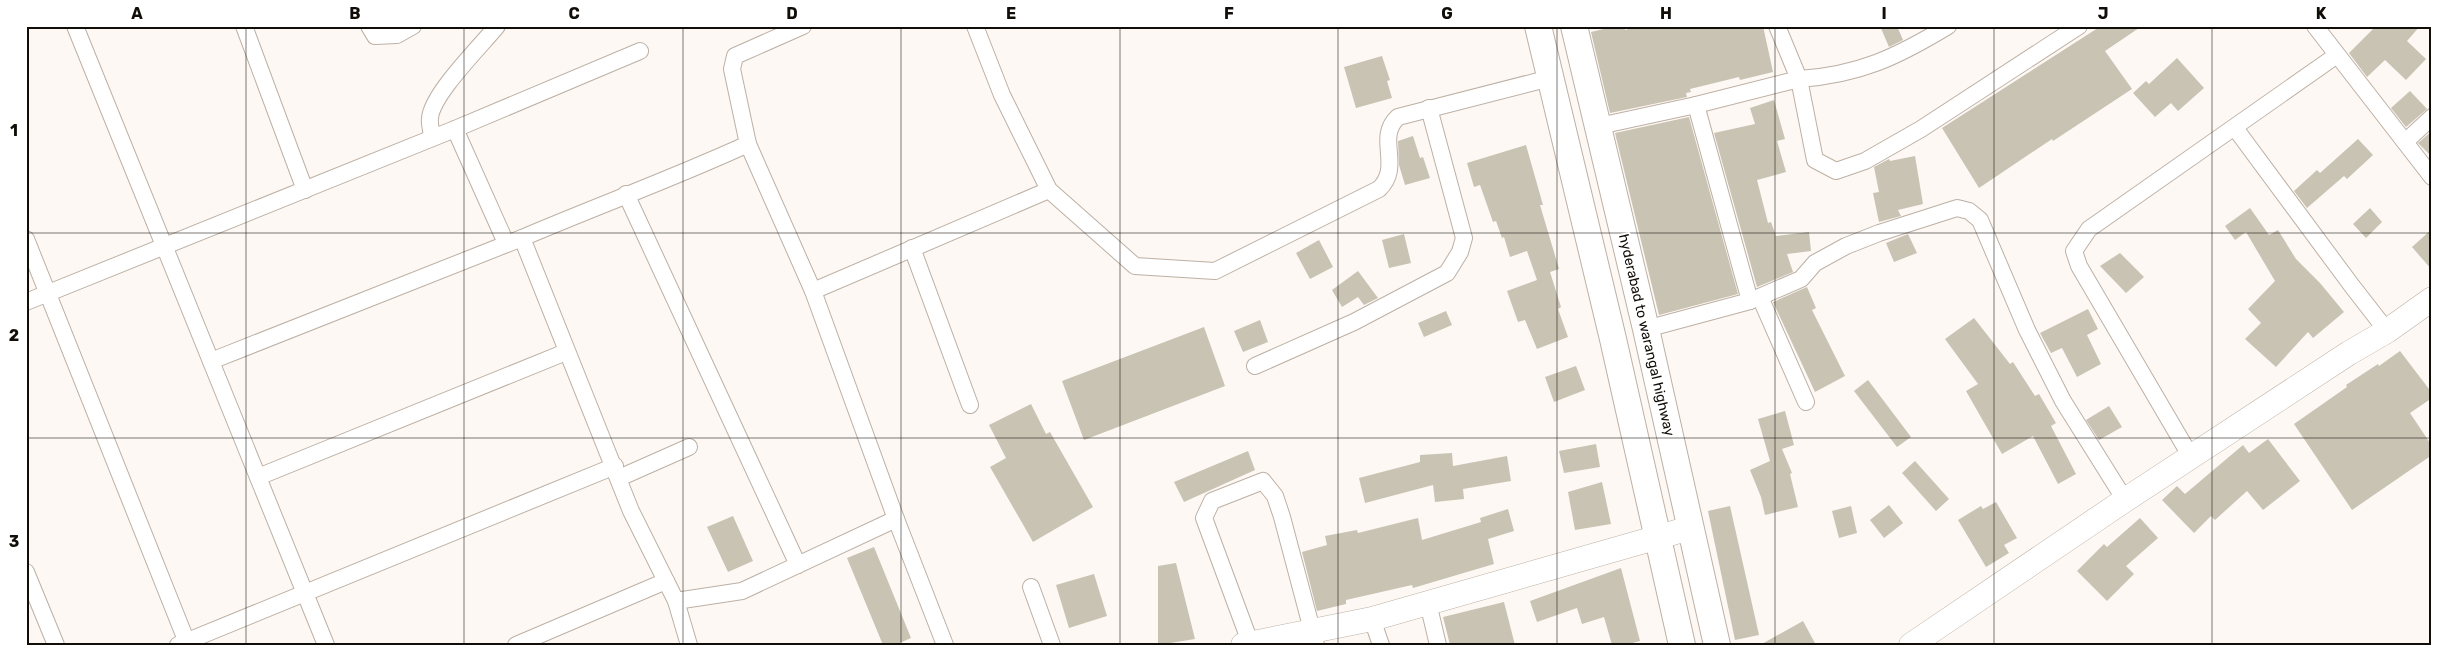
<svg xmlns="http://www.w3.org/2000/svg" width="2458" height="671" viewBox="0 0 2458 671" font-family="Rubik,sans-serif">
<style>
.building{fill:#c9c3b4}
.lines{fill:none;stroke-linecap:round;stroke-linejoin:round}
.street-casing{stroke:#bdb0a5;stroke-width:18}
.secondary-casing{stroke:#bdb0a5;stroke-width:25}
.primary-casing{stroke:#bdb0a5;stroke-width:28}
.street{stroke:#fff;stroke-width:16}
.secondary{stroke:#fff;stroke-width:24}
.primary{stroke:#fff;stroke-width:26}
.grid{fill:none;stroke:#110d09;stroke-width:1;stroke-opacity:0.55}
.labels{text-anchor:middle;stroke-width:4;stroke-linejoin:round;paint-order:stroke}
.street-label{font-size:14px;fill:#110d09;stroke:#fff}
.neatline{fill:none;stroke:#110d09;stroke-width:2}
.grid-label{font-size:16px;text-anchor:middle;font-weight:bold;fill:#110d09}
</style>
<rect width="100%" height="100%" fill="#fdf8f3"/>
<g class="building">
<path d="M 1616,26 L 1624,26 L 1625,30 L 1640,26 L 1763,26 L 1773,72 L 1740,80 L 1739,77 L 1690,89 L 1691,92 L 1686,93 L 1687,97 L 1610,113 L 1591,32 Z"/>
<path d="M 1880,26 L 1897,26 L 1903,40 L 1889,47 Z"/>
<path d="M 2101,26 L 2142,26 L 2105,51 L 2132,89 L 2053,141 L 2052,139 L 1979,188 L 1942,128 Z"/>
<path d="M 2376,26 L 2420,26 L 2407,41 L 2426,59 L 2406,80 L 2385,60 L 2367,77 L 2349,53 Z"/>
<path d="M 1382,56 L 1390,80 L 1387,81 L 1392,98 L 1356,108 L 1344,67 Z"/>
<path d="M 2177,58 L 2204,88 L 2178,111 L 2171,103 L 2155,117 L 2133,93 L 2146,81 L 2149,84 Z"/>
<path d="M 2410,91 L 2427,109 L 2406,127 L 2391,108 Z"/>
<path d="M 1774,100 L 1785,139 L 1777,141 L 1786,172 L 1757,180 L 1768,223 L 1771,222 L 1776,236 L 1809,232 L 1811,251 L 1787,254 L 1793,272 L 1757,287 L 1714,133 L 1755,124 L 1750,108 Z"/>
<path d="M 1689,117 L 1738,294 L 1659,315 L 1615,133 Z"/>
<path d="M 2432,131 L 2432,157 L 2418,143 Z"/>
<path d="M 1413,136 L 1420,158 L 1423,157 L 1430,178 L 1405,185 L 1399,165 L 1398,141 Z"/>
<path d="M 2358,139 L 2373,155 L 2347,179 L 2344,176 L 2307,208 L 2294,191 L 2317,170 L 2320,173 Z"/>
<path d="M 1526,145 L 1543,205 L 1540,205 L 1559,269 L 1550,272 L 1561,307 L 1558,309 L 1568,337 L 1537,349 L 1525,320 L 1518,322 L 1507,291 L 1537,280 L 1527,251 L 1510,257 L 1504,237 L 1502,238 L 1496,221 L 1493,222 L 1480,185 L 1474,187 L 1467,163 Z"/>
<path d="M 1915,156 L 1923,204 L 1898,210 L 1901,216 L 1879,222 L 1873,193 L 1879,192 L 1874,167 L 1889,159 L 1890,161 Z"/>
<path d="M 2250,208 L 2269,235 L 2278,230 L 2296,259 L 2320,283 L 2344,312 L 2313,338 L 2308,332 L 2276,367 L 2245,339 L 2261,323 L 2248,309 L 2275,281 L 2246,232 L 2235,240 L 2225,226 Z"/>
<path d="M 2370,208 L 2382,222 L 2366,238 L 2353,224 Z"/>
<path d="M 2432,229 L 2432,270 L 2412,247 Z"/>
<path d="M 1404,234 L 1411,263 L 1389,268 L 1382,240 Z"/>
<path d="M 1908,234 L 1917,253 L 1894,262 L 1886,243 Z"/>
<path d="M 1319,240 L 1333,267 L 1310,279 L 1296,253 Z"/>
<path d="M 2120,253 L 2144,277 L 2126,293 L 2100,266 Z"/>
<path d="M 1358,271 L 1378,298 L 1364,305 L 1358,297 L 1342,307 L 1332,290 Z"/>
<path d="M 1807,287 L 1816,308 L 1812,310 L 1845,376 L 1815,392 L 1773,302 Z"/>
<path d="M 2088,309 L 2098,329 L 2087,335 L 2101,364 L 2077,377 L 2062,348 L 2051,353 L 2040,333 Z"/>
<path d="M 1446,311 L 1452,325 L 1424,337 L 1418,323 Z"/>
<path d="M 1974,318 L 2010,364 L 2013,362 L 2035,396 L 2039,394 L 2056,423 L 2051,426 L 2076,474 L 2058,484 L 2033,436 L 2002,454 L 1966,391 L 1978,384 L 1945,339 Z"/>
<path d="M 1260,320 L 1268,342 L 1243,352 L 1234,331 Z"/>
<path d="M 1204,327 L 1225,386 L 1084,440 L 1062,381 Z"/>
<path d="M 2400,351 L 2432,393 L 2432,398 L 2410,413 L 2432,446 L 2432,455 L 2352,510 L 2294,424 L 2347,387 L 2346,385 L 2378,364 L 2379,366 Z"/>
<path d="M 1576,366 L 1585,390 L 1554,402 L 1545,377 Z"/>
<path d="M 1868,380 L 1911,437 L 1897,447 L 1854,391 Z"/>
<path d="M 1031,404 L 1046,434 L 1050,432 L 1093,507 L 1033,542 L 990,467 L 1006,458 L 989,425 Z"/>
<path d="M 2109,406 L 2122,427 L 2099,440 L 2086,420 Z"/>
<path d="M 1785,411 L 1794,445 L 1782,449 L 1792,473 L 1790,474 L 1798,507 L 1765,515 L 1761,497 L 1750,470 L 1770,461 L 1758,419 Z"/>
<path d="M 2268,439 L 2300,481 L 2263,510 L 2247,491 L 2215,520 L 2211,516 L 2194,533 L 2162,500 L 2177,486 L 2185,494 L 2243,445 L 2249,453 Z"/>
<path d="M 1596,444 L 1600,467 L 1564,473 L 1559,451 Z"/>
<path d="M 1248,451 L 1255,470 L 1184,502 L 1174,482 Z"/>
<path d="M 1452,453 L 1453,466 L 1507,456 L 1511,481 L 1463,489 L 1464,499 L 1435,502 L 1433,485 L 1365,503 L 1359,478 L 1420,462 L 1420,455 Z"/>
<path d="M 1915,461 L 1949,499 L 1936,511 L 1902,473 Z"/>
<path d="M 1602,482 L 1611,524 L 1575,530 L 1568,492 Z"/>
<path d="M 1996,502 L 2017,538 L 2004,545 L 2009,553 L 1986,567 L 1958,520 L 1981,506 L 1983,509 Z"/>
<path d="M 1889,505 L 1903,523 L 1884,538 L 1870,520 Z"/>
<path d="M 1730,506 L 1759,635 L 1735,640 L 1708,511 Z"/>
<path d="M 1851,506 L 1857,533 L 1839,538 L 1832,511 Z"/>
<path d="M 1508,509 L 1514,531 L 1488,539 L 1494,564 L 1413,588 L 1412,585 L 1346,600 L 1346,604 L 1317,611 L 1302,552 L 1327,545 L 1325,536 L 1357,530 L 1358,533 L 1418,518 L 1422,540 L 1481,522 L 1480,518 Z"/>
<path d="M 733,516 L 753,561 L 728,572 L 707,527 Z"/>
<path d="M 2140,518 L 2158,538 L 2126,566 L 2134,574 L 2107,601 L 2077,571 L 2104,544 L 2107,547 Z"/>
<path d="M 874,547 L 911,638 L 895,645 L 883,645 L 847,558 Z"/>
<path d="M 1176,563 L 1195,639 L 1158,645 L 1158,566 Z"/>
<path d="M 1621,568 L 1640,641 L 1625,645 L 1612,645 L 1604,617 L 1582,624 L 1577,608 L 1537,622 L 1530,601 Z"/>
<path d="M 1094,574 L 1107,616 L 1069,628 L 1056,585 Z"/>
<path d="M 1504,602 L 1515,645 L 1450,645 L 1443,617 Z"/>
<path d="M 1803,621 L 1816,645 L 1760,645 Z"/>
</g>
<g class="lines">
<defs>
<g id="street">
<path d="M 75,26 L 326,645"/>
<path d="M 244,26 L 305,190"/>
<path d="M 369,26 L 375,36 L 397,35 L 413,26"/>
<path d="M 975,26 L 1002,95 L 1049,190 L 1135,266 L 1215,271 L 1379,189 C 1403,166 1375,138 1398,117 L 1550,78"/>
<path d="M 1777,26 L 1799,79 C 1859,75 1897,57 1948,26"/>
<path d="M 2315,26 L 2432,177"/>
<path d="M 1696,105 L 1750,301"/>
<path d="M 1599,126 L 1696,105 L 1799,79 L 1815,160 L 1836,171 L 1865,161 L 1921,129 L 2079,26"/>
<path d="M 2235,128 L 2352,286 L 2387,331"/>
<path d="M 455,129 L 506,243"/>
<path d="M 432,138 C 432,132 429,124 430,118 C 432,94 480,47 497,26"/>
<path d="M 2405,142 L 2432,117"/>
<path d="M 748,144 L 813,291 L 896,519 L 945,645"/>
<path d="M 626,194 L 798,565"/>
<path d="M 26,239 L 188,645"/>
<path d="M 912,248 L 970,405"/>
<path d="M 813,291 L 1049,190"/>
<path d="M 1760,297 L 1806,402"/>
<path d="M 26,302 L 455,129 L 640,51"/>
<path d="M 1646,329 L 1750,301 L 1801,279 L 1815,263 L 1846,246 L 1879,233 L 1957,208 L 1969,211 L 1980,220 L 2027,330 L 2063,401 L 2125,500"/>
<path d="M 211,361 L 522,238"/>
<path d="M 1255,366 L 1354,322 L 1447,273 L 1460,252 L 1464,238 L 1429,108"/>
<path d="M 2191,457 L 2079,266 L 2074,251 L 2089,229 L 2337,55"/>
<path d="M 258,477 L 566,352"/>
<path d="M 619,478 L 689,447"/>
<path d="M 26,572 L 56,645"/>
<path d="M 1031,587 L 1052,645"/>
<path d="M 676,601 L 742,591 L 896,519"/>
<path d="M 1428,603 L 1438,645"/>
<path d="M 1372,619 L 1381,645"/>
<path d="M 1250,642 L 1204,518 L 1212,501 L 1263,481 L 1275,496 L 1282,517 L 1316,645"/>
<path d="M 178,645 L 615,466"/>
<path d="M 516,645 L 666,581"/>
<path d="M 689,645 L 676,601 L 631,511 L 522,238 C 597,206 674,178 748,144 L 732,69 L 735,56 L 803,26"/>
</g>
<g id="secondary">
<path d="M 1243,645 L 1372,619 L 1690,528"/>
<path d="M 1911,645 L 2125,500 L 2349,353 L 2387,331 L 2432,299"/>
</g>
<g id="primary">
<path d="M 1538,26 L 1613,339 L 1682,645"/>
<path d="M 1574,26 L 1646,329 L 1717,645"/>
</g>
</defs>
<use href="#street" class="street-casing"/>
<use href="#secondary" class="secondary-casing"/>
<use href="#primary" class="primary-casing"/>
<use href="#street" class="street"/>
<use href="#secondary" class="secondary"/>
<use href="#primary" class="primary"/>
</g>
<path class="grid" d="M 246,26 L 246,645M 464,26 L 464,645M 683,26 L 683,645M 901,26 L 901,645M 1120,26 L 1120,645M 1338,26 L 1338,645M 1557,26 L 1557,645M 1775,26 L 1775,645M 1994,26 L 1994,645M 2212,26 L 2212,645M 26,233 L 2432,233M 26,438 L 2432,438"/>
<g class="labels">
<g class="street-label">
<text transform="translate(1647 335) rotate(77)" y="5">hyderabad to warangal highway</text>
</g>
</g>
<rect width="2458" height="671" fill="none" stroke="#ffffff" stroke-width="55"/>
<rect x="28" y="28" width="2402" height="616" class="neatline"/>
<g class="grid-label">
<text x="137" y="19">A</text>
<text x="355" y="19">B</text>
<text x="574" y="19">C</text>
<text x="792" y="19">D</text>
<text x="1011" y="19">E</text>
<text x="1229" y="19">F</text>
<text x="1447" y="19">G</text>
<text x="1666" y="19">H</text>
<text x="1884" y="19">I</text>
<text x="2103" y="19">J</text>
<text x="2321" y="19">K</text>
<text x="14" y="136">1</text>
<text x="14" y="341">2</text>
<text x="14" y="547">3</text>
</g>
</svg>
